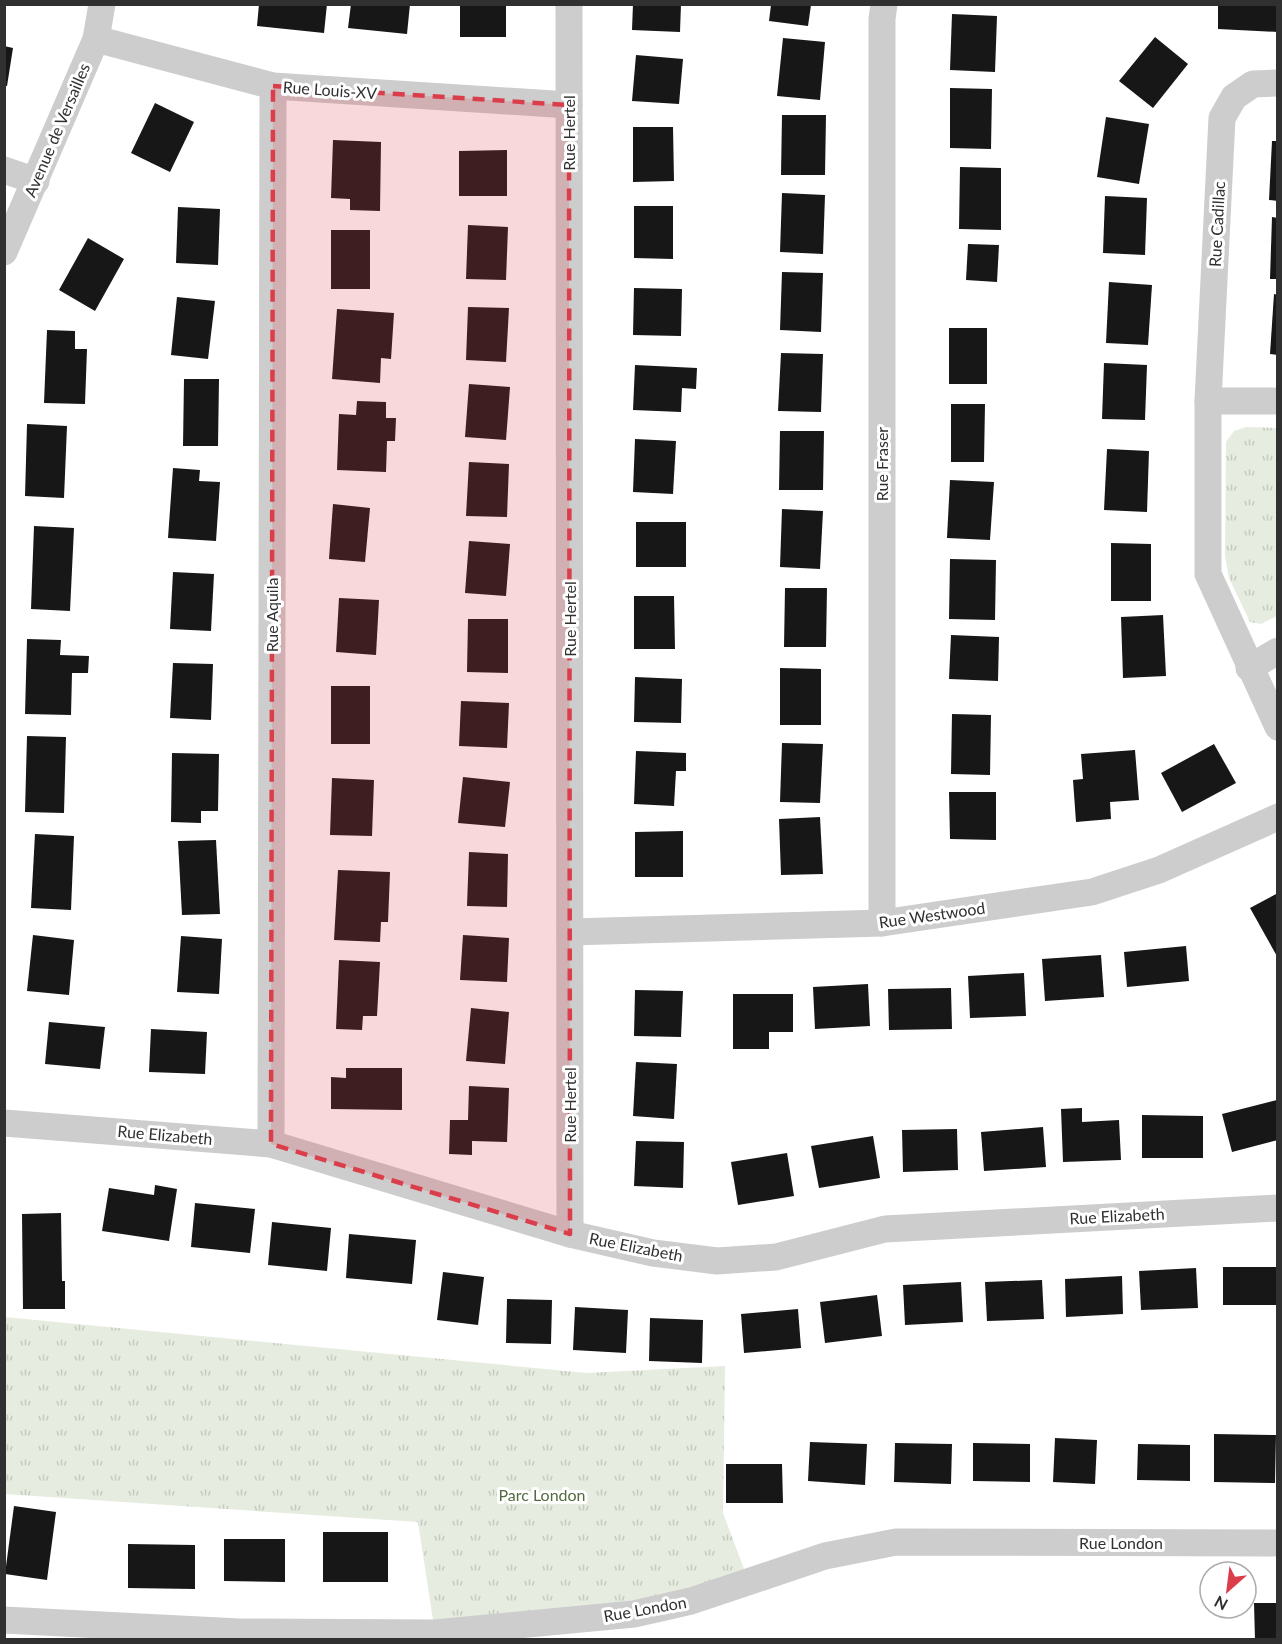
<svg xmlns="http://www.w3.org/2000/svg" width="1282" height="1644" viewBox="0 0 1282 1644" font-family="Lato,sans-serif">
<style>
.grass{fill:url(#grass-tufts)}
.building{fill:#171717}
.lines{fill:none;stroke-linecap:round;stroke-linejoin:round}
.minor{stroke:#cdcdcd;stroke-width:27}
.marked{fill:#db3e4b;fill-opacity:0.2;stroke:#db3e4b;stroke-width:4.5;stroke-dasharray:12 8;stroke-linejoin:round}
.labels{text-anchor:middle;stroke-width:6;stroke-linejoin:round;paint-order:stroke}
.street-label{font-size:16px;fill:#303030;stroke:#fff}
.park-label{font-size:16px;fill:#546a40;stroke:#fff}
</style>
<defs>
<pattern id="grass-tufts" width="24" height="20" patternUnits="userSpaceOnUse" patternTransform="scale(1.5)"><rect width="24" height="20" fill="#e6ecdf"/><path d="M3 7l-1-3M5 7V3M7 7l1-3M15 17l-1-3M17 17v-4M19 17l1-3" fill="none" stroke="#c6cbc0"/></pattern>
</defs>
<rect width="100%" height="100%" fill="#fff"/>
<g class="grass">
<path d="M 1246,427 L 1277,428 L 1277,616 L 1261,624 L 1250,622 L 1229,578 L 1225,556 L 1226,442 L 1234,431 Z"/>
<path d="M 4,1317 L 587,1373 L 725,1366 L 723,1513 L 749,1582 L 435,1633 L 418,1522 L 5,1494 Z"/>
</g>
<g class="building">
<path d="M 259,4 L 327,4 L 324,33 L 257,26 Z"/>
<path d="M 351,4 L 410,4 L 407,34 L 348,28 Z"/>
<rect x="460" y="4" width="46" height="33"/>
<path d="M 633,4 L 681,4 L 680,32 L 632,30 Z"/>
<path d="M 1218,4 L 1278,4 L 1278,32 L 1218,29 Z"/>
<path d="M 771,5 L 811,5 L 808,26 L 769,21 Z"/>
<path d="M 952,14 L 997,16 L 995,72 L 950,70 Z"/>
<path d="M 1155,37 L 1188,64 L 1153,108 L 1119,81 Z"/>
<path d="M 783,38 L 825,42 L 820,100 L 777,96 Z"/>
<path d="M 4,46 L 13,48 L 7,86 L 4,86 Z"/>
<path d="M 636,55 L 683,59 L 679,104 L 632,101 Z"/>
<path d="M 950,88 L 992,89 L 991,149 L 950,148 Z"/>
<path d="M 155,103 L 194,122 L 170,172 L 131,153 Z"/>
<path d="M 782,115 L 826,115 L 825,175 L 781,175 Z"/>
<path d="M 1106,117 L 1149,124 L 1139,184 L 1097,177 Z"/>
<path d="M 633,127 L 673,127 L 674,181 L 633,182 Z"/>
<path d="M 333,140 L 381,142 L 380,211 L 350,210 L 350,199 L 331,198 Z"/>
<path d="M 1272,141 L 1278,141 L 1278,201 L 1269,200 Z"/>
<path d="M 507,150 L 507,196 L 459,196 L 459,151 Z"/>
<path d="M 960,167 L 1001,168 L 1001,230 L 959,229 Z"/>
<path d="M 782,193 L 825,195 L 823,254 L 780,252 Z"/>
<path d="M 1105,196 L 1147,198 L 1145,255 L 1103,253 Z"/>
<path d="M 634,206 L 673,206 L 673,259 L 634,258 Z"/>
<path d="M 178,207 L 220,209 L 218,265 L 176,263 Z"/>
<path d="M 1272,217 L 1278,218 L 1278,279 L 1270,279 Z"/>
<path d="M 468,225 L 508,227 L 506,280 L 466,279 Z"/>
<rect x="331" y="230" width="39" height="59"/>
<path d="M 88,238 L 124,259 L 95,311 L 59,290 Z"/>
<path d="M 968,244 L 999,245 L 997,282 L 966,280 Z"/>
<path d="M 782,272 L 823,273 L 821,332 L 780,330 Z"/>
<path d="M 1109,282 L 1152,285 L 1148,345 L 1106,343 Z"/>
<path d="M 634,288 L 682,289 L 681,336 L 633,335 Z"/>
<path d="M 1274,294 L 1278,295 L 1278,355 L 1270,354 Z"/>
<path d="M 177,297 L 215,301 L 208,359 L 171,355 Z"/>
<path d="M 468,307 L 509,308 L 506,362 L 466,360 Z"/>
<path d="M 337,309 L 394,313 L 391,359 L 381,358 L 380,383 L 332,379 Z"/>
<rect x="949" y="328" width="38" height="56"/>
<path d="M 47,330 L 75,331 L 75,349 L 87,349 L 85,404 L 44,403 Z"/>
<path d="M 781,353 L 823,354 L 821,412 L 778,411 Z"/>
<path d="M 1104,363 L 1147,365 L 1145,420 L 1102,419 Z"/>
<path d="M 635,365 L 697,368 L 696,389 L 682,388 L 681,412 L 633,410 Z"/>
<path d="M 184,379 L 219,379 L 218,446 L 183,446 Z"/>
<path d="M 469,384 L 510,387 L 506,440 L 465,437 Z"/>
<path d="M 357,401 L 386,402 L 386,418 L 396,418 L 395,441 L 387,441 L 386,472 L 337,470 L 339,414 L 356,415 Z"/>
<path d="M 951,404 L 985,404 L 984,462 L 951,462 Z"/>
<path d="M 27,424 L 67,426 L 64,498 L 25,496 Z"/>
<path d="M 780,431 L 824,431 L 823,490 L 779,490 Z"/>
<path d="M 635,439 L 676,441 L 673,494 L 633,492 Z"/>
<path d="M 1107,449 L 1149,451 L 1147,512 L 1104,510 Z"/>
<path d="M 469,462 L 509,464 L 507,517 L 466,516 Z"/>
<path d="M 173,468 L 200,470 L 199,481 L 220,482 L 216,541 L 168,538 Z"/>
<path d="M 950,480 L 994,482 L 990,540 L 947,538 Z"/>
<path d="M 333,504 L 370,508 L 365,562 L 329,559 Z"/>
<path d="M 782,509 L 823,511 L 820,569 L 780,567 Z"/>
<rect x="636" y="522" width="50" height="45"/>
<path d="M 34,526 L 74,528 L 70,611 L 31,609 Z"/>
<path d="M 469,541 L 510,544 L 506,596 L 465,593 Z"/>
<path d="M 1111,543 L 1151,544 L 1151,601 L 1111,601 Z"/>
<path d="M 950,559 L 996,560 L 995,620 L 949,619 Z"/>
<path d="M 173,572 L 214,574 L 211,631 L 170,629 Z"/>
<path d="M 785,588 L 827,588 L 826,647 L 784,647 Z"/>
<path d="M 634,596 L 674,596 L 675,649 L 634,649 Z"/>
<path d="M 339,598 L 379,600 L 376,655 L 336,652 Z"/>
<path d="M 1163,615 L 1166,676 L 1123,678 L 1121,617 Z"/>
<path d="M 468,619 L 508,619 L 508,673 L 467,672 Z"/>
<path d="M 951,635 L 999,637 L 998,681 L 949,679 Z"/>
<path d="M 27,639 L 61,640 L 60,655 L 89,656 L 88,673 L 72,673 L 71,715 L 25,714 Z"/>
<path d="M 173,663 L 213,664 L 211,720 L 170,718 Z"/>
<path d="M 780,668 L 821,669 L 821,725 L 780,725 Z"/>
<path d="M 635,677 L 682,679 L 681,723 L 634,722 Z"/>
<rect x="331" y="686" width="39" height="58"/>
<path d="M 461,701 L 509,703 L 507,748 L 459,746 Z"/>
<path d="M 952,714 L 991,715 L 990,775 L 951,774 Z"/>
<path d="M 27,736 L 66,737 L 64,813 L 25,812 Z"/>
<path d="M 782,743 L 823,744 L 820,803 L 780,802 Z"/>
<path d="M 1214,744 L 1236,783 L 1182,812 L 1161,773 Z"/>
<path d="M 1135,750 L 1139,800 L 1110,802 L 1111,819 L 1076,822 L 1073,780 L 1083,779 L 1081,754 Z"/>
<path d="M 636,751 L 686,753 L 686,771 L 676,771 L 674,806 L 634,804 Z"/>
<path d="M 172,753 L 219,754 L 218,811 L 201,811 L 201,823 L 171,822 Z"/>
<path d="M 463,777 L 510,782 L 505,827 L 458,823 Z"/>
<path d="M 332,778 L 374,780 L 372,836 L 330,835 Z"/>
<path d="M 949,792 L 996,792 L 996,840 L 950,839 Z"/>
<path d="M 820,817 L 823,874 L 781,875 L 779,819 Z"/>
<path d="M 683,831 L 683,877 L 635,877 L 635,832 Z"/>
<path d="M 35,834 L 74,836 L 71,910 L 31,908 Z"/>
<path d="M 216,840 L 220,914 L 182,915 L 178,841 Z"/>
<path d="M 469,852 L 508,854 L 507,907 L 467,906 Z"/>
<path d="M 338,870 L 390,872 L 388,922 L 381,922 L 380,942 L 334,940 Z"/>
<path d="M 1278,893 L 1278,958 L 1250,908 Z"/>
<path d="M 33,935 L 74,940 L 69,995 L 27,991 Z"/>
<path d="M 463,935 L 509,938 L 507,982 L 460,980 Z"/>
<path d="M 181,936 L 222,939 L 219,994 L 177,992 Z"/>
<path d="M 1186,946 L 1189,981 L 1127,987 L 1124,952 Z"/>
<path d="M 1101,955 L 1104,997 L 1045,1001 L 1042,959 Z"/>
<path d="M 339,960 L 380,962 L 377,1016 L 363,1016 L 362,1030 L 336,1029 Z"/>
<path d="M 1024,973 L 1026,1016 L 970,1018 L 968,976 Z"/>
<path d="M 868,984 L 870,1026 L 815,1029 L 813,987 Z"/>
<path d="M 951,988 L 952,1029 L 889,1030 L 888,989 Z"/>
<path d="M 635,990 L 683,991 L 681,1037 L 634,1036 Z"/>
<path d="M 733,994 L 793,994 L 793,1032 L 769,1032 L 769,1049 L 733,1049 Z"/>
<path d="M 471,1008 L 509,1012 L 505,1064 L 466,1061 Z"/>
<path d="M 49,1022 L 105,1027 L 100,1069 L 45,1064 Z"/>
<path d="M 151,1029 L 207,1032 L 205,1074 L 149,1072 Z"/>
<path d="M 636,1062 L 677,1064 L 674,1119 L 633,1116 Z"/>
<path d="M 346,1068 L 402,1068 L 402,1110 L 331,1109 L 331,1077 L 346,1078 Z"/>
<path d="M 469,1086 L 509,1088 L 507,1142 L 472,1141 L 472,1155 L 449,1154 L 450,1120 L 468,1120 Z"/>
<path d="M 1277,1100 L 1278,1140 L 1232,1152 L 1222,1114 Z"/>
<path d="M 1082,1108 L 1082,1122 L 1119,1120 L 1121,1160 L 1063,1162 L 1061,1109 Z"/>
<path d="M 1142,1115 L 1203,1116 L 1203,1158 L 1142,1158 Z"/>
<path d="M 1043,1127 L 1046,1167 L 984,1171 L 981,1132 Z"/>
<path d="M 957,1129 L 958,1170 L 903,1172 L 902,1130 Z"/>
<path d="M 873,1136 L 880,1178 L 819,1188 L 811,1146 Z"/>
<path d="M 636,1141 L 684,1142 L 683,1188 L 634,1186 Z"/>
<path d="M 787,1153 L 794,1196 L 738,1205 L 731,1162 Z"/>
<path d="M 155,1185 L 177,1189 L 169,1241 L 102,1231 L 109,1188 L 154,1195 Z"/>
<path d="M 195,1203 L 255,1209 L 250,1253 L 191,1247 Z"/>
<path d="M 61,1213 L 62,1281 L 65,1281 L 65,1309 L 23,1309 L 22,1214 Z"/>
<path d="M 272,1222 L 331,1228 L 327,1271 L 268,1265 Z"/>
<path d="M 349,1234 L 416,1240 L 412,1284 L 346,1278 Z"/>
<rect x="1223" y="1267" width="55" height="38"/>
<path d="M 1196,1268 L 1198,1308 L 1141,1310 L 1139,1271 Z"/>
<path d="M 443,1272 L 484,1277 L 478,1325 L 437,1320 Z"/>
<path d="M 1122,1276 L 1123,1314 L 1066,1317 L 1065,1279 Z"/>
<path d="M 1042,1280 L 1044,1319 L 987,1321 L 985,1282 Z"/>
<path d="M 961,1282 L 963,1322 L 905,1325 L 903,1285 Z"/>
<path d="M 877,1295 L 882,1336 L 825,1343 L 820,1302 Z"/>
<path d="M 507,1299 L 552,1300 L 551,1344 L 506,1343 Z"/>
<path d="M 575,1307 L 628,1310 L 626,1353 L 573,1350 Z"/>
<path d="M 798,1309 L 801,1348 L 744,1353 L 741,1314 Z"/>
<path d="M 650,1318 L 703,1320 L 702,1363 L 649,1361 Z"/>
<path d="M 1214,1434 L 1276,1435 L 1275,1483 L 1214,1482 Z"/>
<path d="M 1055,1438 L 1097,1440 L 1095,1484 L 1053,1482 Z"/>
<path d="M 810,1442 L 867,1444 L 865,1485 L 808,1481 Z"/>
<path d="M 895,1443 L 952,1444 L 951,1484 L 894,1482 Z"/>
<path d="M 973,1443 L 1030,1444 L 1030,1482 L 973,1481 Z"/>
<path d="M 1138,1444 L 1190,1445 L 1190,1481 L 1137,1480 Z"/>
<path d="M 726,1464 L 782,1464 L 783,1503 L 726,1503 Z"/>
<path d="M 14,1506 L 56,1512 L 47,1580 L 5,1574 Z"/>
<rect x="323" y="1532" width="65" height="50"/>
<path d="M 224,1539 L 285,1539 L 285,1582 L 224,1581 Z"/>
<path d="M 128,1544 L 195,1545 L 195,1589 L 128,1588 Z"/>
<path d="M 1254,1603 L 1278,1603 L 1278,1640 L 1255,1640 Z"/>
</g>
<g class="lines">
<g class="minor">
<path d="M 569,4 L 570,1234"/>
<path d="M 96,39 L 273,86 L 569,105"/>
<path d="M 1278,83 L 1253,84 L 1234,97 L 1222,118 L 1208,401 L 1208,574 L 1278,727"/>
<path d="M 4,170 L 36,181"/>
<path d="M 4,252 L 96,39 L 102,4"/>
<path d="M 1208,401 L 1278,401"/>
<path d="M 1249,668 L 1278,651"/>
<path d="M 882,923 L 882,19 L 884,4"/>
<path d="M 570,932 L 882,923 L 1092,892 L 1159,870 L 1278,817"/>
<path d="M 4,1123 L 271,1144 L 570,1234 L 653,1253 L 717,1261 L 776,1257 L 885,1229 L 1278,1208"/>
<path d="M 271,1144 L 273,86"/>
<path d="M 4,1620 L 239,1632 L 435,1633 L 634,1614 L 691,1601 L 825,1556 L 896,1542 L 1278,1543"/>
</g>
</g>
<path class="marked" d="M 273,86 L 569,105 L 570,1234 L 271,1144 Z"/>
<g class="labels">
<g class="street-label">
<text transform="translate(330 90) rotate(4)" y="6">Rue Louis-XV</text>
<text transform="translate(57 130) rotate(-67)" y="6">Avenue de Versailles</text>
<text transform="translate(569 133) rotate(-90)" y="6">Rue Hertel</text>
<text transform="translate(1217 224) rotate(-87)" y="6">Rue Cadillac</text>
<text transform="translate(882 464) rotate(-90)" y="6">Rue Fraser</text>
<text transform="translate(272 615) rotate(-90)" y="6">Rue Aquila</text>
<text transform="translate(570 619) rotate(-90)" y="6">Rue Hertel</text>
<text transform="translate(932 915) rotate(-8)" y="6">Rue Westwood</text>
<text transform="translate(570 1105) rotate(-90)" y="6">Rue Hertel</text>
<text transform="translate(165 1135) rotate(5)" y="6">Rue Elizabeth</text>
<text transform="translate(1117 1216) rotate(-3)" y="6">Rue Elizabeth</text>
<text transform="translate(636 1247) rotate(11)" y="6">Rue Elizabeth</text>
<text x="1121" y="1549">Rue London</text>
<text transform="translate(645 1609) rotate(-10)" y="6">Rue London</text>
</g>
<g class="park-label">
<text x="542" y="1501">Parc London</text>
</g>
</g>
<rect width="1282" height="1644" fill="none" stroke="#303030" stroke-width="12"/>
<g transform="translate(1228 1590) rotate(208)"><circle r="28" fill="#ffffff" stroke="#acacac" stroke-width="1.5"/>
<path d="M0-4.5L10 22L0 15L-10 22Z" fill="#db3e4b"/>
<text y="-9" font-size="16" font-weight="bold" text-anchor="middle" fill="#303030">N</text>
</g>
</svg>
